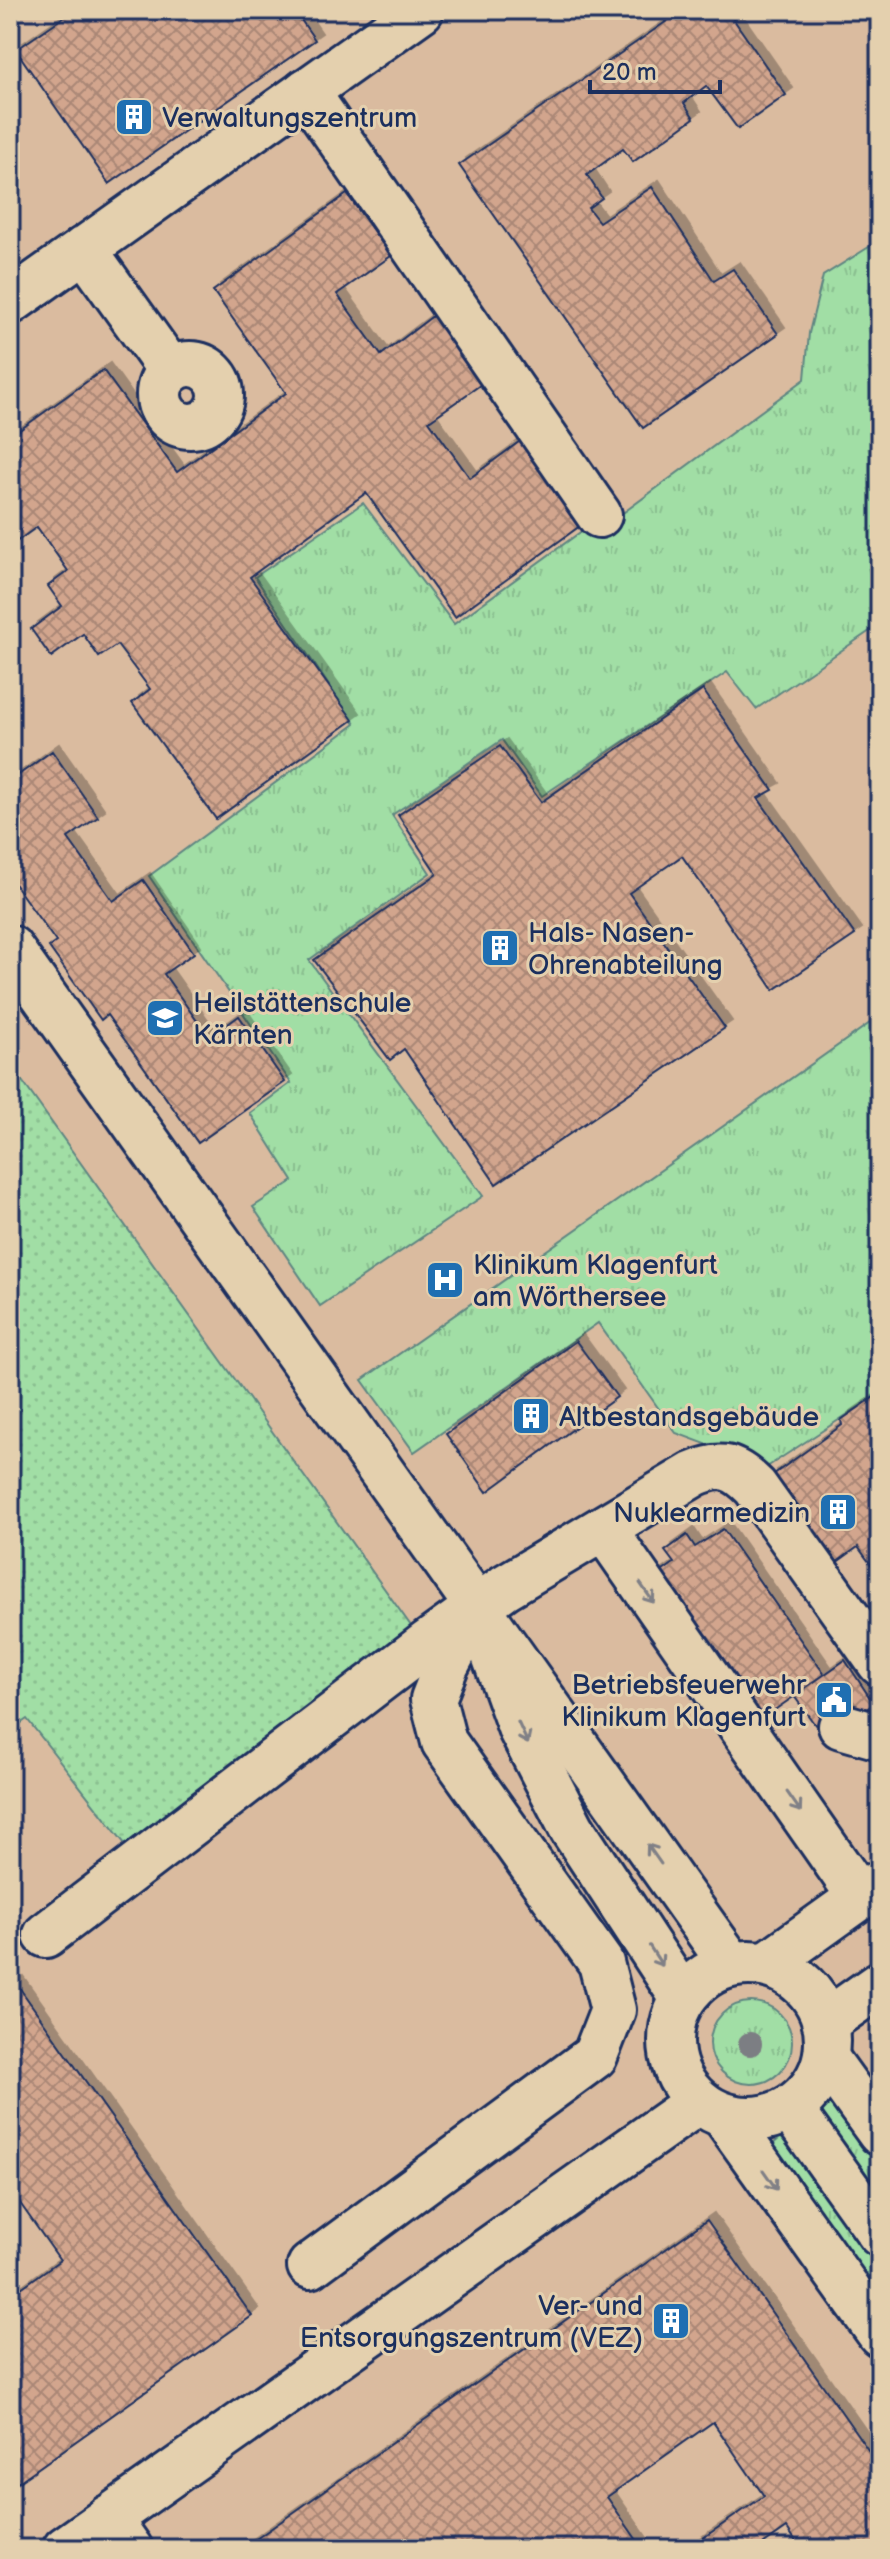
<svg xmlns="http://www.w3.org/2000/svg" width="890" height="2559" viewBox="0 0 890 2559" font-family="'Balsamiq Sans',sans-serif">
<style>
.built{fill:#dabb9f}
.grass{fill:url(#grass-tufts);stroke:#5e8682;stroke-width:2}
.park{fill:url(#park-dots);stroke:#5e8682;stroke-width:2}
.building{fill:url(#building-cross-hatch);stroke:#1b2f5e;stroke-width:2;filter:url(#shadow)}
.lines{fill:none;stroke-linecap:round;stroke-linejoin:round}
.minor-casing{stroke:#1b2f5e;stroke-width:50}
.minor{stroke:#e4d0ae;stroke-width:44}
.tree{fill:#7c7e83}
.oneway{stroke:#808086}
.labels{text-anchor:middle;stroke-width:6;stroke-linejoin:round;paint-order:stroke}
.poi-label{font-size:28px;fill:#1b2f5e;stroke:#e4d0ae;text-anchor:start}
</style>
<defs>
<pattern id="grass-tufts" width="24" height="20" patternUnits="userSpaceOnUse" patternTransform="scale(2)"><rect width="24" height="20" fill="#a1dea5"/><path d="M3 7l-1-3M5 7V3M7 7l1-3M15 17l-1-3M17 17v-4M19 17l1-3" fill="none" stroke="#8abf90"/></pattern>
<pattern id="park-dots" width="8" height="8" patternUnits="userSpaceOnUse" patternTransform="scale(2)"><rect width="8" height="8" fill="#a1dea5"/><path d="M2 2h.1M6 6h.1" fill="none" stroke="#8abf90" stroke-width="1.8" stroke-linecap="round"/></pattern>
<pattern id="building-cross-hatch" width="8" height="8" patternUnits="userSpaceOnUse" patternTransform="scale(2)"><rect width="8" height="8" fill="#d2a58d"/><path d="M0 0l8 8M0 8l8-8" fill="none" stroke="#aa8776"/></pattern>
<filter id="shadow"><feDropShadow dx="7" dy="-7" stdDeviation="0" flood-color="#0004"/></filter>
</defs>
<rect width="100%" height="100%" fill="#e3c9a8"/>
<filter id="ink" filterUnits="userSpaceOnUse"><feTurbulence type="fractalNoise" baseFrequency=".0125" numOctaves="2"/><feDisplacementMap in="SourceGraphic" scale="16" xChannelSelector="R" yChannelSelector="G"/><feConvolveMatrix kernelMatrix="1 2 1 2 8 2 1 2 1" color-interpolation-filters="sRGB"/></filter>
<g filter="url(#ink)">
<rect class="built" x="10" y="10" width="870" height="2539"/>
<g class="grass">
<path d="M 880,240 L 880,624 L 756,709 L 727,672 L 542,796 L 502,740 L 392,815 L 430,873 L 309,960 L 483,1196 L 320,1306 L 253,1207 L 293,1181 L 250,1113 L 291,1083 L 149,876 L 355,724 L 255,577 L 363,503 L 454,624 L 586,528 L 620,515 L 805,379 L 809,333 L 823,276 Z"/>
<path d="M 880,1016 L 880,1393 L 767,1467 L 676,1433 L 598,1323 L 414,1452 L 362,1380 Z"/>
<circle cx="751" cy="2043" r="41"/>
<path d="M 826,2104 L 839,2104 L 880,2162 L 880,2215 L 818,2111 Z"/>
<path d="M 780,2138 L 793,2139 L 880,2261 L 880,2314 L 772,2145 Z"/>
</g>
<path class="park" d="M 10,1064 L 416,1633 L 129,1849 L 27,1719 L 10,1731 Z"/>
<g class="building">
<path d="M 61,10 L 294,10 L 315,40 L 109,184 L 16,50 L 65,16 Z"/>
<path d="M 683,10 L 727,10 L 786,95 L 738,129 L 706,86 L 684,103 L 694,118 L 633,162 L 623,149 L 587,175 L 602,198 L 588,208 L 599,222 L 652,187 L 714,281 L 733,269 L 778,334 L 643,428 L 459,165 Z"/>
<path d="M 347,194 L 391,256 L 337,294 L 381,355 L 434,315 L 483,383 L 429,421 L 470,478 L 523,439 L 584,523 L 455,617 L 366,493 L 250,577 L 353,720 L 216,819 L 132,703 L 150,689 L 117,645 L 99,657 L 83,634 L 51,657 L 31,629 L 62,606 L 48,586 L 68,571 L 37,527 L 16,542 L 10,533 L 10,437 L 103,370 L 177,472 L 286,393 L 213,291 Z"/>
<path d="M 703,690 L 773,790 L 758,798 L 855,935 L 774,990 L 682,856 L 656,874 L 629,893 L 725,1028 L 496,1184 L 404,1049 L 390,1060 L 314,960 L 437,874 L 398,815 L 500,746 L 541,802 Z"/>
<path d="M 52,751 L 98,817 L 68,838 L 113,901 L 143,880 L 194,953 L 164,974 L 209,1038 L 239,1016 L 285,1082 L 198,1143 L 107,1015 L 101,1020 L 49,947 L 56,942 L 10,878 L 10,781 Z"/>
<path d="M 576,1341 L 617,1397 L 487,1492 L 446,1434 Z"/>
<path d="M 880,1393 L 880,1577 L 858,1547 L 833,1565 L 770,1477 L 842,1425 L 841,1420 Z"/>
<path d="M 723,1529 L 825,1675 L 753,1725 L 642,1586 L 674,1563 L 665,1551 L 687,1535 L 695,1547 Z"/>
<path d="M 845,1660 L 874,1704 L 824,1737 L 794,1696 Z"/>
<path d="M 16,1983 L 252,2316 L 10,2488 L 10,2296 L 60,2260 L 10,2189 L 10,1988 Z"/>
<path d="M 707,2220 L 880,2467 L 880,2549 L 801,2549 L 787,2528 L 757,2549 L 687,2549 L 764,2496 L 713,2422 L 607,2497 L 643,2549 L 242,2549 Z"/>
</g>
<g class="lines">
<defs>
<g id="minor">
<path d="M 306,91 L 599,515"/>
<path d="M 84,249 L 171,371"/>
<path d="M 10,302 L 421,10"/>
<circle cx="190" cy="395" r="31"/>
<path d="M 10,948 L 731,1964"/>
<path d="M 604,1529 L 860,1897"/>
<path d="M 494,1655 L 521,1730 L 572,1829 L 682,1997"/>
<path d="M 841,1726 L 880,1737"/>
<path d="M 46,1935 L 429,1642 L 505,1587 L 694,1474 C 721,1462 734,1466 755,1487 L 880,1663"/>
<circle cx="749" cy="2041" r="78"/>
<path d="M 767,1964 L 880,1883"/>
<path d="M 826,2022 L 880,1984"/>
<path d="M 826,2058 L 880,2133"/>
<path d="M 790,2108 L 880,2234"/>
<path d="M 725,2117 L 880,2334"/>
<path d="M 310,2266 L 595,2056 L 613,2010 L 601,1963 L 444,1742 L 433,1699 L 446,1666 L 472,1617"/>
<path d="M 108,2518 L 130,2549"/>
<path d="M 65,2549 L 698,2102"/>
</g>
</defs>
<use href="#minor" class="minor-casing"/>
<use href="#minor" class="minor"/>
</g>
<circle class="tree" cx="750" cy="2044" r="12"/>
<defs><path id="oneway-shaft" d="M-6 0H5M1.5-3L5.5 0L1.5 3" fill="none" stroke-width="1.6" stroke-linecap="round" stroke-linejoin="round" transform="scale(2)"/></defs>
<g class="oneway">
<use href="#oneway-shaft" transform="translate(647 1593) rotate(55)"/>
<use href="#oneway-shaft" transform="translate(523 1733) rotate(65)"/>
<use href="#oneway-shaft" transform="translate(794 1802) rotate(55)"/>
<use href="#oneway-shaft" transform="translate(654 1854) rotate(-125)"/>
<use href="#oneway-shaft" transform="translate(656 1956) rotate(57)"/>
<use href="#oneway-shaft" transform="translate(770 2180) rotate(55)"/>
</g>
</g>
<defs>
<symbol id="building-square" viewBox="-11 -11 22 22"><rect x="-9" y="-9" width="18" height="18" rx="4" fill="#1f6fb2" stroke="#e4d0ae"/><path d="M-4-6H4V6H1V3H-1V6H-4ZM-2.5-4.3h1.7v1.8h-1.7ZM.8-4.3h1.7v1.8H.8ZM-2.5-1h1.7V.8h-1.7ZM.8-1h1.7V.8H.8Z" fill="#fff"/></symbol>
<symbol id="school-square" viewBox="-11 -11 22 22"><rect x="-9" y="-9" width="18" height="18" rx="4" fill="#1f6fb2" stroke="#e4d0ae"/><path d="M0-5L7-2L0 1L-7-2ZM-4 1L0 2.5L4 1V4Q0 6-4 4Z" fill="#fff"/></symbol>
<symbol id="hospital-square" viewBox="-11 -11 22 22"><rect x="-9" y="-9" width="18" height="18" rx="4" fill="#1f6fb2" stroke="#e4d0ae"/><path d="M-5-5h3v3.5h4V-5h3V5h-3V1.5h-4V5h-3Z" fill="#fff"/></symbol>
<symbol id="civic-square" viewBox="-11 -11 22 22"><rect x="-9" y="-9" width="18" height="18" rx="4" fill="#1f6fb2" stroke="#e4d0ae"/><path d="M-.6-6.5H3V-4.5H.6V-3L4-1V1h2V6H-6V1h2V-1L-.6-3ZM-1.2 2.5V6h2.4V2.5Z" fill="#fff"/></symbol>
</defs>
<g fill-rule="evenodd">
<use href="#building-square" x="112" y="95" width="44" height="44"/>
<use href="#building-square" x="478" y="926" width="44" height="44"/>
<use href="#school-square" x="143" y="996" width="44" height="44"/>
<use href="#hospital-square" x="423" y="1258" width="44" height="44"/>
<use href="#building-square" x="509" y="1394" width="44" height="44"/>
<use href="#building-square" x="816" y="1490" width="44" height="44"/>
<use href="#civic-square" x="812" y="1678" width="44" height="44"/>
<use href="#building-square" x="649" y="2299" width="44" height="44"/>
</g>
<g class="labels">
<g class="poi-label">
<text x="162" y="127">Verwaltungszentrum</text>
<text x="528" y="942">Hals- Nasen-<tspan x="528" dy="32">Ohrenabteilung</tspan></text>
<text x="193" y="1012">Heilstättenschule<tspan x="193" dy="32">Kärnten</tspan></text>
<text x="473" y="1274">Klinikum Klagenfurt<tspan x="473" dy="32">am Wörthersee</tspan></text>
<text x="559" y="1426">Altbestandsgebäude</text>
<text x="810" y="1522" text-anchor="end">Nuklearmedizin</text>
<text x="806" y="1694" text-anchor="end">Betriebsfeuerwehr<tspan x="806" dy="32">Klinikum Klagenfurt</tspan></text>
<text x="643" y="2315" text-anchor="end">Ver- und<tspan x="643" dy="32">Entsorgungszentrum (VEZ)</tspan></text>
</g>
</g>
<rect width="890" height="2559" fill="none" stroke="#e4d0ae" stroke-width="40"/>
<rect x="20" y="20" width="850" height="2519" fill="none" stroke="#1b2f5e" stroke-width="3" filter="url(#ink)"/>
<path d="M590 80v12h130v-12" fill="none" stroke="#1b2f5e" stroke-width="4"/>
<text x="602" y="80" font-size="24" fill="#1b2f5e" stroke="#e4d0ae" stroke-width="6" paint-order="stroke">20 m</text>
</svg>
